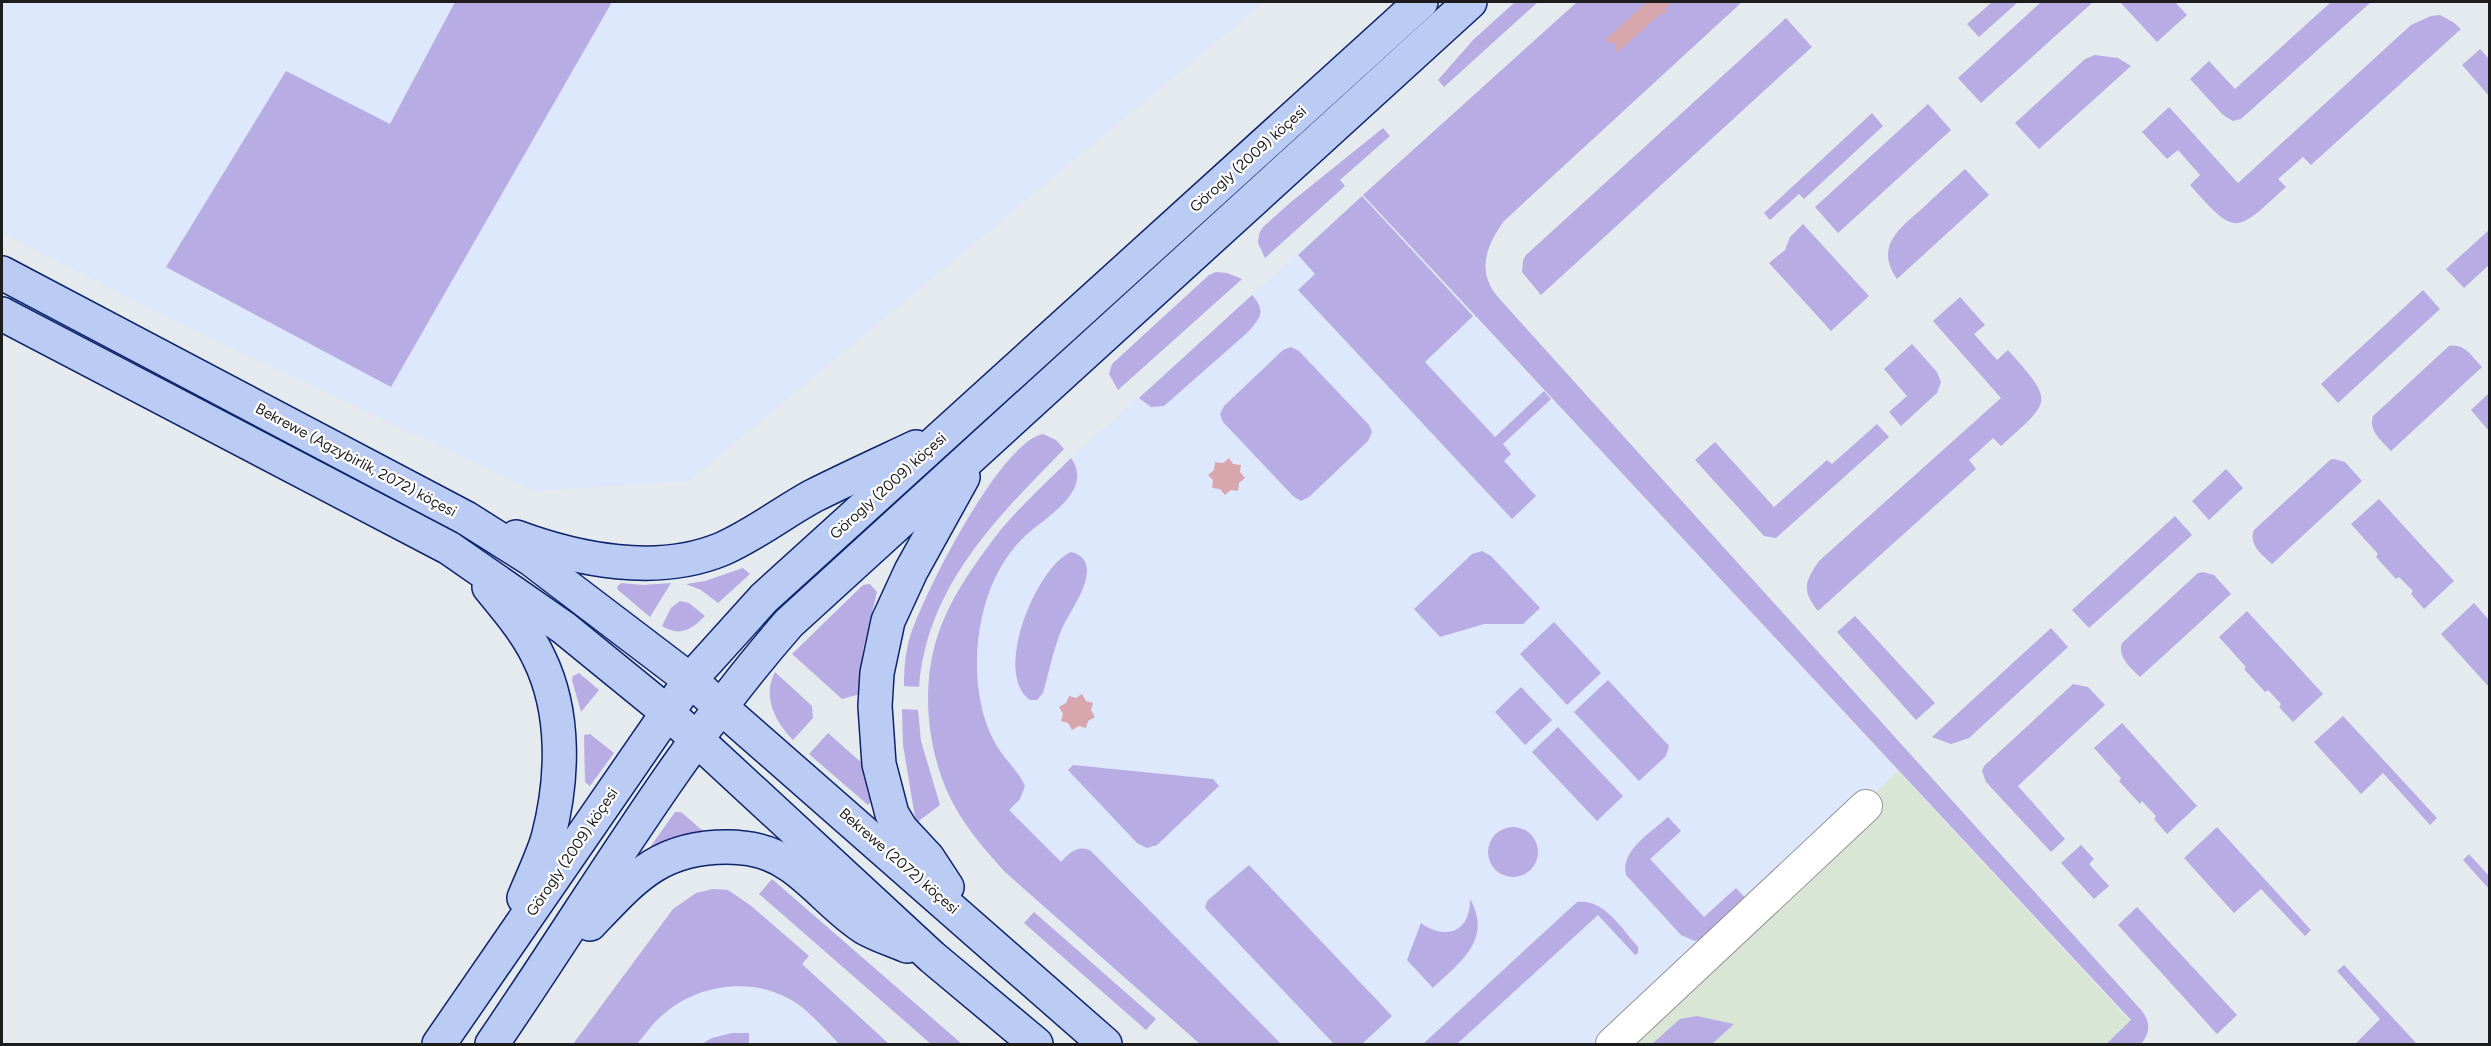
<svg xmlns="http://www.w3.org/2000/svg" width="2491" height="1046" viewBox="0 0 2491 1046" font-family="Figtree,sans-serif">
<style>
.industrial{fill:#d9e6d6}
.education{fill:#dee8fc}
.grass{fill:#b7ade4}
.water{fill:#d8a7ad}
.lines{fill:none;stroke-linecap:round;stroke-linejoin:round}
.minor-casing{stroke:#949494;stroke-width:34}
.secondary-casing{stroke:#0d236b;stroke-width:36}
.minor{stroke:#fff;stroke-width:32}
.secondary{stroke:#bbccf4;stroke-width:33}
.labels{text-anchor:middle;stroke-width:4.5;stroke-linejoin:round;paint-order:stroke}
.street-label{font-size:15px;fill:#1d1d1d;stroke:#fff}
</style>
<rect width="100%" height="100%" fill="#e4eaee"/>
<path class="industrial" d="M 1898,771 L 2130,1021 L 2105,1044 L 1609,1044 Z"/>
<g class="education">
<path d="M 2,2 L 1264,2 L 689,481 L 535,491 L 156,312 L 2,232 Z"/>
<path d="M 1362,196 L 1898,771 L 1609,1044 L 1200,1044 L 1035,900 L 978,843 L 947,791 L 934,748 L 927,708 L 930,666 L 941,627 L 959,589 L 987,547 L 1015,513 L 1071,458 Z"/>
<path d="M 732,987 L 756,988 L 780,995 L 801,1007 L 839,1044 L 638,1044 L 664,1014 L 685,1000 L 708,990 Z"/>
</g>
<g class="grass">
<path d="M 455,2 L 612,2 L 391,387 L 166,267 L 286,71 L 390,124 Z"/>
<path d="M 1515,2 L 1538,2 L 1444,87 L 1438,80 L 1473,40 Z"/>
<path d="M 1577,2 L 1742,2 L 1504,221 C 1487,245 1476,270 1497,296 L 2142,1011 C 2151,1023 2150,1033 2141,1044 L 2106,1044 L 2131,1020 L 1363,195 Z"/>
<path d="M 1992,2 L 2018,2 L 1979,37 L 1967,24 Z"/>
<path d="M 2041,2 L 2093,2 L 1981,103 L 1958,78 Z"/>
<path d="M 2120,2 L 2175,2 L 2187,15 L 2157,42 Z"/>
<path d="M 2331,2 L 2371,2 L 2241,119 L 2233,121 L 2223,115 L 2190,79 L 2209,61 L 2235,89 Z"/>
<path d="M 2440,15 L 2453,22 L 2461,29 L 2311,165 L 2303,157 L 2278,179 L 2286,187 C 2235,233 2237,238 2190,185 L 2200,175 L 2178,150 L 2167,159 L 2142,132 L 2169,107 L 2238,183 L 2411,25 L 2431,16 Z"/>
<path d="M 1786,18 L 1812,47 L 1541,295 L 1522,272 L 1523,260 L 1526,255 Z"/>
<path d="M 2480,49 L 2489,59 L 2489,96 L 2462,65 Z"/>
<path d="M 2095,55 L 2118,58 L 2131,66 L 2039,149 L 2015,123 L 2085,59 Z"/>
<path d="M 1928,104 L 1951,130 L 1838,233 L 1815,207 Z"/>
<path d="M 1872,113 L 1883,126 L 1804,199 L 1799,194 L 1770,220 L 1764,213 Z"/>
<path d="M 1383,128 L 1390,136 L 1340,180 L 1345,186 L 1265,258 L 1258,243 L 1259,234 L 1263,227 L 1291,202 Z"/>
<path d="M 1965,169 L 1989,195 L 1897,279 C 1874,246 1900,228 1924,207 C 1937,194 1951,182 1965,169 Z"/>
<path d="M 1362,196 L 1473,316 L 1425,362 L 1495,437 L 1544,391 L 1551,399 L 1503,444 L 1511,454 L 1504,461 L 1536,496 L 1512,519 L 1298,290 L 1315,274 L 1298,255 Z"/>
<path d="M 1803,224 L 1869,296 L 1831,331 L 1769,263 L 1785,250 L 1790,237 Z"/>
<path d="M 2489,230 L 2489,265 L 2464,288 L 2446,269 Z"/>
<path d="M 1216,272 L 1227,273 L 1242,279 L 1118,390 L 1109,374 L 1112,364 L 1209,275 Z"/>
<path d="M 2423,290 L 2440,309 L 2338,403 L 2321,384 Z"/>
<path d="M 1252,295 C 1266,311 1261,317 1248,332 L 1164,406 L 1151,407 L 1139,398 Z"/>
<path d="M 1960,297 L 1985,325 L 1974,334 L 1997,360 L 2008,350 C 2055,403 2052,400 2001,446 L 1993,438 L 1969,460 L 1976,469 L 1818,611 C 1802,591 1804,582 1819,561 L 2001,398 L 1933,321 Z"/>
<path d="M 1912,344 L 1937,372 L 1941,382 L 1937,393 L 1901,426 L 1889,412 L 1907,396 L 1884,369 Z"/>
<path d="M 2449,346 C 2465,343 2472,357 2482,367 L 2391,451 C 2382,441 2368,431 2373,416 Z"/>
<path d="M 1291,347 L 1299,351 L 1369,425 L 1372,432 L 1368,441 L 1309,497 L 1301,501 L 1293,496 L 1223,422 L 1220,414 L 1224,406 L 1283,350 Z"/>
<path d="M 2489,393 L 2489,431 L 2471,410 Z"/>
<path d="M 1877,424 L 1889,437 L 1776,538 L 1764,536 L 1695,460 L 1715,442 L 1774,507 L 1827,460 L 1832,464 Z"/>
<path d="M 1043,434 L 1056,440 L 1064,449 C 997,518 927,585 919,687 L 904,686 C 904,670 905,656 909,640 C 921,598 1000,442 1043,434 Z"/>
<path d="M 1071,458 C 1095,492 1043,518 1023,538 C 1012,549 1003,562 996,576 C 973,622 969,694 994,741 C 1002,757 1018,770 1025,786 L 1020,799 L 1009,810 L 1061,862 C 1069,853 1078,844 1091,851 L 1281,1044 L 1200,1044 L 1005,872 C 983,848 960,821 947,791 C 925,740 921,678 941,626 C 952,598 969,572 987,548 C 1011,514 1042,487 1071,458 Z"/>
<path d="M 2334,459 L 2345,462 L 2362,481 L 2272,564 C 2262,555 2248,545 2254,530 L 2330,460 Z"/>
<path d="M 2226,469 L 2243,488 L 2209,520 L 2192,501 Z"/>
<path d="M 2379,499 L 2454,581 L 2424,609 L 2411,594 L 2413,591 L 2399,577 L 2396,579 L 2376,557 L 2378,554 L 2351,524 Z"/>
<path d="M 2175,516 L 2192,535 L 2089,628 L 2072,610 Z"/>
<path d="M 1482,551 L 1491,556 L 1540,608 L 1523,624 L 1484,624 L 1440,637 L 1414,609 L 1472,554 Z"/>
<path d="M 1071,552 C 1081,554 1087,561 1087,571 C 1086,592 1069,612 1061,631 C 1053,651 1049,672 1043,693 L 1037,700 L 1030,700 C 992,674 1036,567 1071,552 Z"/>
<path d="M 743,568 L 750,574 L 718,603 L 701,590 L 686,584 L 705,581 Z"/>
<path d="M 2203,572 L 2214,575 L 2231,594 L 2140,677 C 2131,668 2117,657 2122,643 L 2198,573 Z"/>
<path d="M 621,583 L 643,585 L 671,583 L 650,617 L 618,590 L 617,587 Z"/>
<path d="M 870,584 L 877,592 L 863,650 L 860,694 L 842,699 L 792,654 L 863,585 Z"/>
<path d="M 680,601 L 689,603 L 705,616 C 691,630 680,637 662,626 L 671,608 Z"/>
<path d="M 2474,603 L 2489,620 L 2489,687 L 2441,634 Z"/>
<path d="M 2247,611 L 2323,694 L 2293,722 L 2279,707 L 2281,704 L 2268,690 L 2265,692 L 2244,669 L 2246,667 L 2219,637 Z"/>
<path d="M 1855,616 L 1935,703 L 1916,720 L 1837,632 Z"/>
<path d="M 1554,622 L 1601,673 L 1567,705 L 1520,654 Z"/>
<path d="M 2051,628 L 2068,647 L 1969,738 L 1951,744 L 1932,737 Z"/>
<path d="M 775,672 L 812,706 L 813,718 L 793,740 C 775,722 762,696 775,672 Z"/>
<path d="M 579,673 L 599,690 L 581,712 L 572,680 L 573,676 Z"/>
<path d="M 1608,680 L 1669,746 L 1666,756 L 1639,781 L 1574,712 Z"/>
<path d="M 2073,684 L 2088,687 L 2105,705 L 2018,786 L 2065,839 L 2051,852 L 1986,782 L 1982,771 L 1984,766 Z"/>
<path d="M 1521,687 L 1552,720 L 1525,745 L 1495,712 Z"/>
<path d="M 902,709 L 918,710 L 921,741 L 940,805 L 916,823 L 903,745 Z"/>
<path d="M 2343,716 L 2437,818 L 2430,825 L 2383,773 L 2361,794 L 2314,742 Z"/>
<path d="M 2122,723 L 2197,806 L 2167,834 L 2154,819 L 2156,816 L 2142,801 L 2140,804 L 2119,781 L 2121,778 L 2094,748 Z"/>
<path d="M 1558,727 L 1623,796 L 1597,821 L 1532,752 Z"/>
<path d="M 828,733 L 864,765 L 871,802 L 868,805 L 809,754 Z"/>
<path d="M 590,734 L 614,753 L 590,786 L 585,782 L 584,735 Z"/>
<path d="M 1073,765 L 1213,779 L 1219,786 L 1157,845 L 1147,848 L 1137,843 L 1068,770 Z"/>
<path d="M 675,812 L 681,812 L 704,832 L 652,848 L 651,846 Z"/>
<path d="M 1668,817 L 1681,831 L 1650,859 L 1704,917 L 1736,888 L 1747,900 L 1704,938 L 1695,941 L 1681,935 L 1626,875 C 1620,850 1652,832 1668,817 Z"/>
<path d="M 2217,827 L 2311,930 L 2305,936 L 2261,889 L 2234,913 L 2184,858 Z"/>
<circle cx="1513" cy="852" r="25"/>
<path d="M 2081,845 L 2094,859 L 2089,864 L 2109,886 L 2094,899 L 2061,863 Z"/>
<path d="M 2469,854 L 2489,876 L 2489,889 L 2463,860 Z"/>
<path d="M 1249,865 L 1392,1016 L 1362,1044 L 1334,1044 L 1205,908 L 1207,901 Z"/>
<path d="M 772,879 L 962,1044 L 931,1044 L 759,894 Z"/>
<path d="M 713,889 L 728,890 L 750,905 L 809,956 L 802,964 L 889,1044 L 839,1044 C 828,1032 816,1019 803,1008 C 763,976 703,981 665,1013 C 654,1021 646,1034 637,1044 L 573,1044 L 673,909 L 696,893 Z"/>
<path d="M 1470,899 C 1493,940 1460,962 1433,988 L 1407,960 L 1421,923 C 1445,941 1471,932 1470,899 Z"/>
<path d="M 1577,902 C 1604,898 1622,929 1638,947 L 1638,953 L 1635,955 L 1598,915 L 1457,1044 L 1423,1044 Z"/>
<path d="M 2137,907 L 2237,1015 L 2217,1034 L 2118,925 Z"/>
<path d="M 1034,912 L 1156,1019 L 1146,1030 L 1024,923 Z"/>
<path d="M 2344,965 L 2417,1044 L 2355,1044 L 2380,1019 L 2337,971 Z"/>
<path d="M 1697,1016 L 1734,1024 L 1712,1044 L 1652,1044 L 1680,1019 Z"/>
<path d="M 732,1033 L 749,1033 L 749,1044 L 701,1044 L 712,1038 Z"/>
</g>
<g class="water">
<path d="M 1647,2 L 1673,2 L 1665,9 L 1665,14 L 1660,14 L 1618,52 L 1615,49 L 1615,43 L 1609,43 L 1606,39 Z"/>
<path d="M 1229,458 L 1233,464 L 1241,465 L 1240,472 L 1245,478 L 1239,483 L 1238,491 L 1231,490 L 1225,495 L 1220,489 L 1212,488 L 1213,480 L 1208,475 L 1214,470 L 1215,462 L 1223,463 Z"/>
<path d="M 1082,694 L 1086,701 L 1093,703 L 1091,710 L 1095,717 L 1088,721 L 1086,728 L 1079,726 L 1072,730 L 1068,723 L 1061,721 L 1063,714 L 1059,707 L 1066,703 L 1069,696 L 1076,698 Z"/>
</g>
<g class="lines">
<defs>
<path id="minor" d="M 1612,1044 L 1866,806"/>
<g id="secondary">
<path d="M 2,273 L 466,518 L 531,559 L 690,680 L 1105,1044"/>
<path d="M 2,314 L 449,548 L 564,628 L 667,712 L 932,957 L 1036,1044"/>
<path d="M 516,537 C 578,560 657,576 722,549 C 754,535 782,513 813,496 C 847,479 882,463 916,447"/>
<path d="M 489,587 C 507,609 527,632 539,658 C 566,713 563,781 548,838 C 542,858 532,878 524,898"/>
<path d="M 947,887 L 928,858 L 901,829 L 892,814 L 879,764 L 875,706 L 877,673 L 888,621 L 911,571 L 963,477"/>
<path d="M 590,924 C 634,878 659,847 727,847 C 750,847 772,852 791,866 C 817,884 838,911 865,928 C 877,935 893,940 907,946"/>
<path d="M 439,1044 L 690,680 L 764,598 L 1421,2"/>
<path d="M 492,1044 C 589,903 675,753 789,623 L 1470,2"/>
</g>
</defs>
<use href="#minor" class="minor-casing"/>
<use href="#secondary" class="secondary-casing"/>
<use href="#minor" class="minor"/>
<use href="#secondary" class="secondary"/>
</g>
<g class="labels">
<g class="street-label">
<text transform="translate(1248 159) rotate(-42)" y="5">Görogly (2009) köçesi</text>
<text transform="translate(356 460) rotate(28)" y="5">Bekrewe (Agzybirlik, 2072) köçesi</text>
<text transform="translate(888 486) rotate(-42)" y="5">Görogly (2009) köçesi</text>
<text transform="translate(572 852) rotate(-56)" y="5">Görogly (2009) köçesi</text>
<text transform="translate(899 861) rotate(41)" y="5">Bekrewe (2072) köçesi</text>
</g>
</g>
<rect width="2491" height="1046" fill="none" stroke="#1d1d1d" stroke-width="6"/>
</svg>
